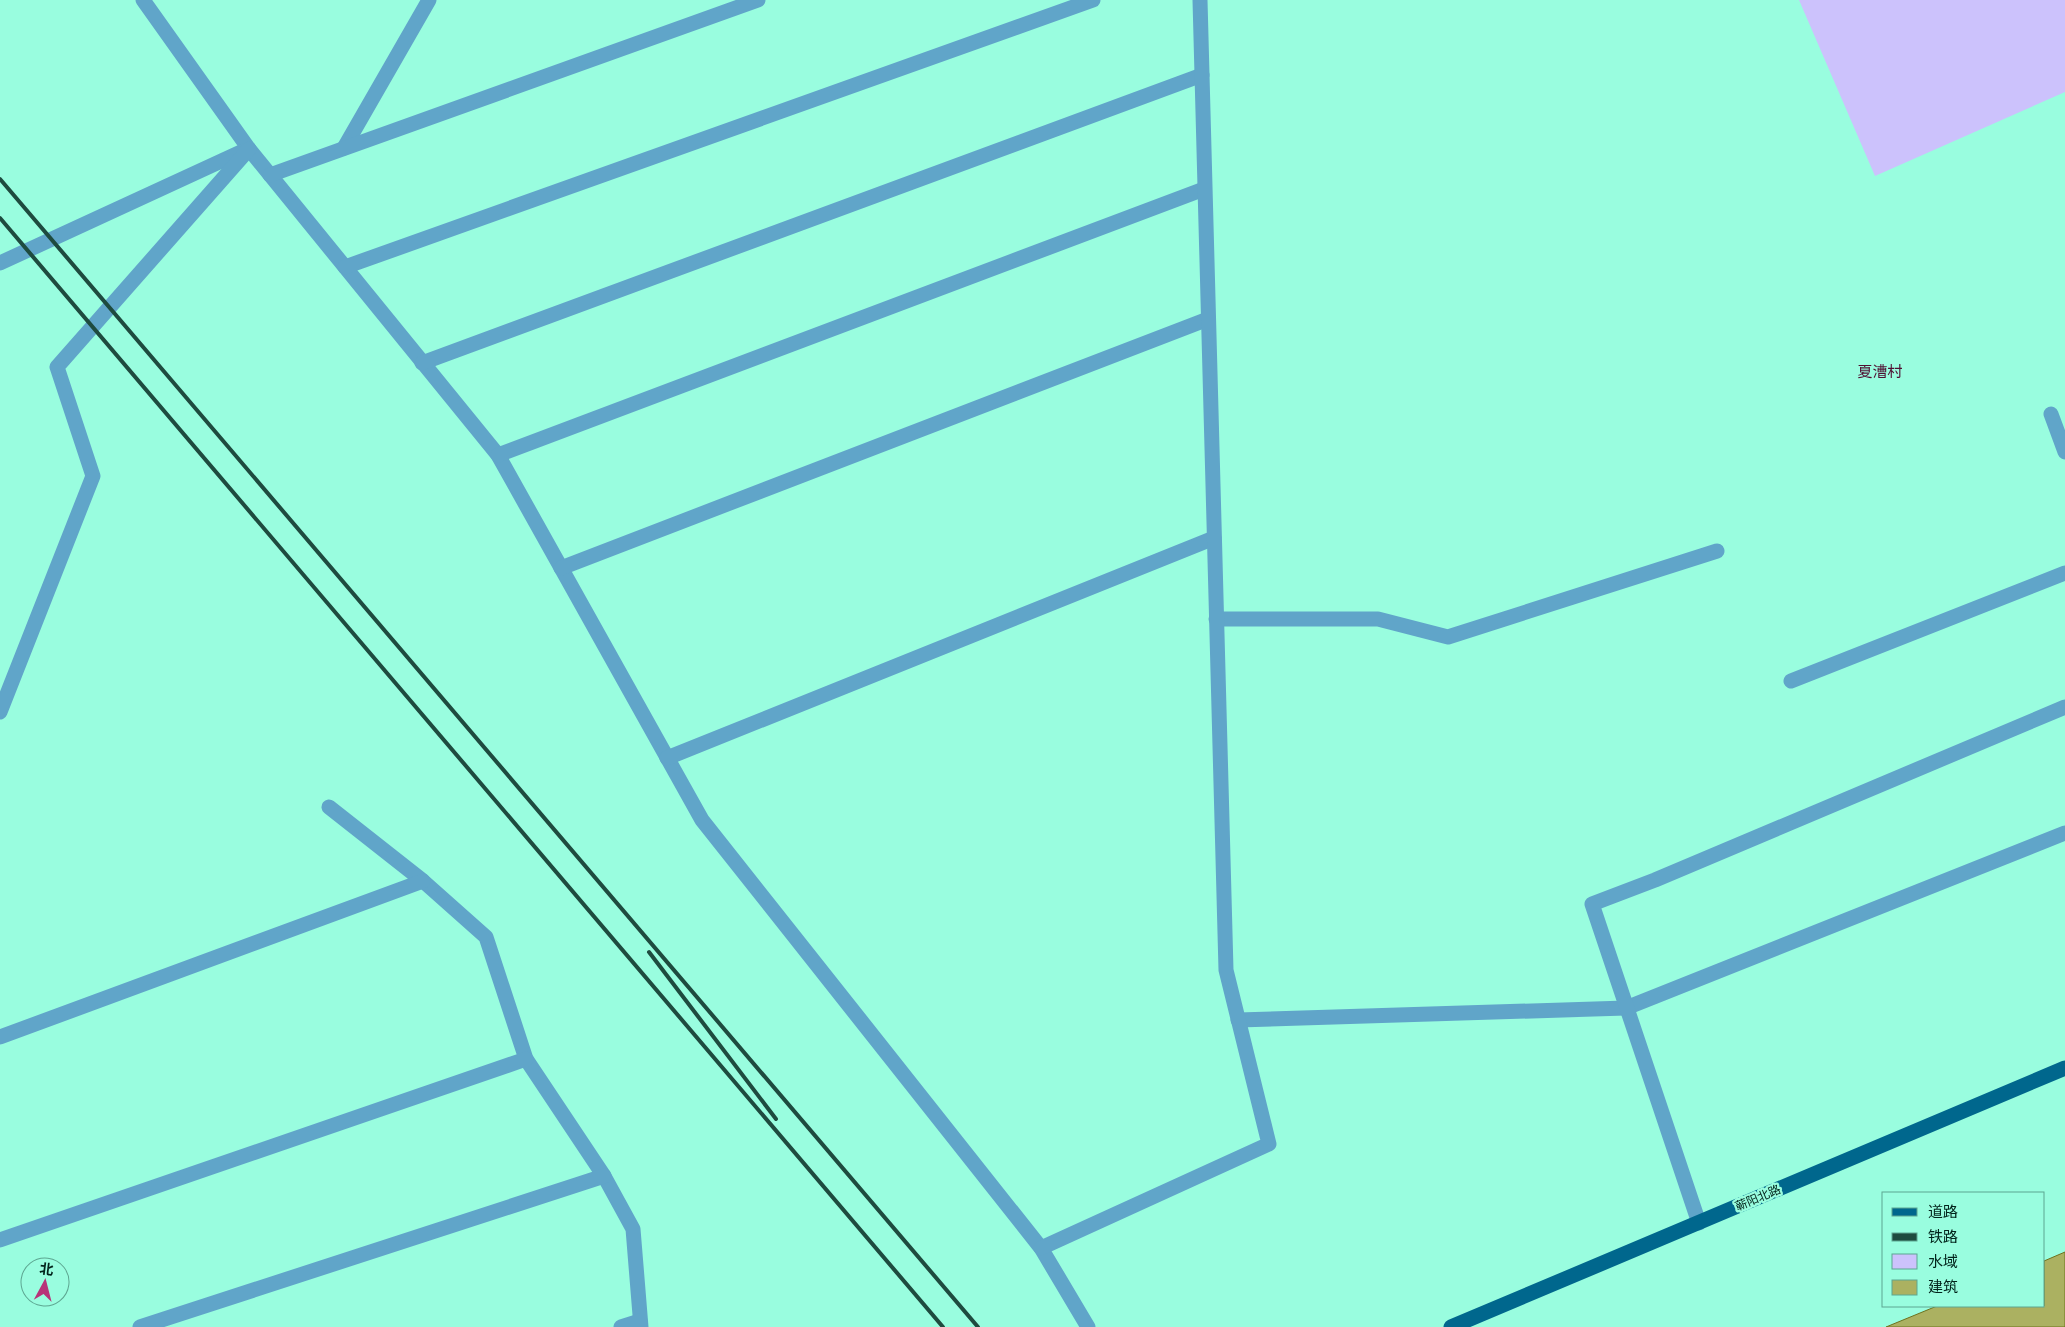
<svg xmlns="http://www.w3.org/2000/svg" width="2065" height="1327" viewBox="0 0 2065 1327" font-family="'Source Sans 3','Noto Sans SC',sans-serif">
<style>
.water{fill:#ccc2fc}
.building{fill:#abb161;stroke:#6d721f}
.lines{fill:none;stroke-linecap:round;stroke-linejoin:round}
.minor{stroke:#60a5c9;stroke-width:15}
.major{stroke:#00678d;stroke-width:15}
.rail{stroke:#1e4b3f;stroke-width:4}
.labels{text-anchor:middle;stroke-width:4.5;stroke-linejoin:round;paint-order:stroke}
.street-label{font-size:12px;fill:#02231b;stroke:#99fddf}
.quarter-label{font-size:15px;fill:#4f0f31;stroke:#99fddf}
</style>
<rect width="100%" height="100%" fill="#99fddf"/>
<path class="water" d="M 1799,0 L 2065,0 L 2065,92 L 1875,176 Z"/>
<path class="building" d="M 2065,1252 L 2065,1327 L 1886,1327 L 1937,1306 L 2044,1306 L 2044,1261 Z"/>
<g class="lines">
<g class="minor">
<path d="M 143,0 L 249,149 L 498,455 L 702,820 L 1041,1248 L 1088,1327"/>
<path d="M 344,148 L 429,0"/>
<path d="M 270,175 L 758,0"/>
<path d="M 0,263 L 243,151"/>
<path d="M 345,267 L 1093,0"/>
<path d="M 422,363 L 1202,75"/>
<path d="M 2051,414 L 2065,452"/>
<path d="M 498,455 L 1204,189"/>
<path d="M 561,568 L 1208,319"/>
<path d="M 1216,619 L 1378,619 L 1448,637 L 1717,551"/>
<path d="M 1791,681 L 2065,573"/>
<path d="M 0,712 L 93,476 L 57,367 L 249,149"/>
<path d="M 667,758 L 1214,538"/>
<path d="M 329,807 L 423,881 L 486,937 L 526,1059 L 604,1176 L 633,1229 L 641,1327"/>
<path d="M 1238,1020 L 1626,1008 L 2065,833"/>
<path d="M 0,1037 L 423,881"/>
<path d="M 1699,1223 L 1592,904 L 1655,880 L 2065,707"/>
<path d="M 0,1240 L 526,1059"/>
<path d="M 1041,1248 L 1269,1144 L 1226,970 L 1200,0"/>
<path d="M 140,1327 L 604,1176"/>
<path d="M 621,1327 L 640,1321"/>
</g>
<path class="major" d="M 1451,1327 L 2065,1068"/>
<g class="rail">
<path d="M 0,179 L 978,1327"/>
<path d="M 0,218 L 943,1327"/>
<path d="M 649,952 L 776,1119"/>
</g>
</g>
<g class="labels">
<g class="street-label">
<text transform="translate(1758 1198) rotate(-23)" y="4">蕲阳北路</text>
</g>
<g class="quarter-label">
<text x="1880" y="377">夏漕村</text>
</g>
</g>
<rect x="1882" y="1192" width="162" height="115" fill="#99fddf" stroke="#5da691"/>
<rect x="1892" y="1208" width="25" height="8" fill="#00678d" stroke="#5da691"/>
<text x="1928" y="1217" font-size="15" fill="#02231b">道路</text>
<rect x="1892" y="1233" width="25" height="8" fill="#1e4b3f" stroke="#5da691"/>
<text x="1928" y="1242" font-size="15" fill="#02231b">铁路</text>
<rect x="1892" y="1254" width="25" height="15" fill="#ccc2fc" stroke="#5da691"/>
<text x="1928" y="1267" font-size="15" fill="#02231b">水域</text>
<rect x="1892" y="1280" width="25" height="15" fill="#abb161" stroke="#5da691"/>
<text x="1928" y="1292" font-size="15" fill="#02231b">建筑</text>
<g transform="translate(45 1282) rotate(7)"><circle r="24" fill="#99fddf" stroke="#5da691"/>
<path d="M0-4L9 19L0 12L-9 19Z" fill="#b83379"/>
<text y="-8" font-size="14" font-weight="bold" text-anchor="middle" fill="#02231b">北</text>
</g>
</svg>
